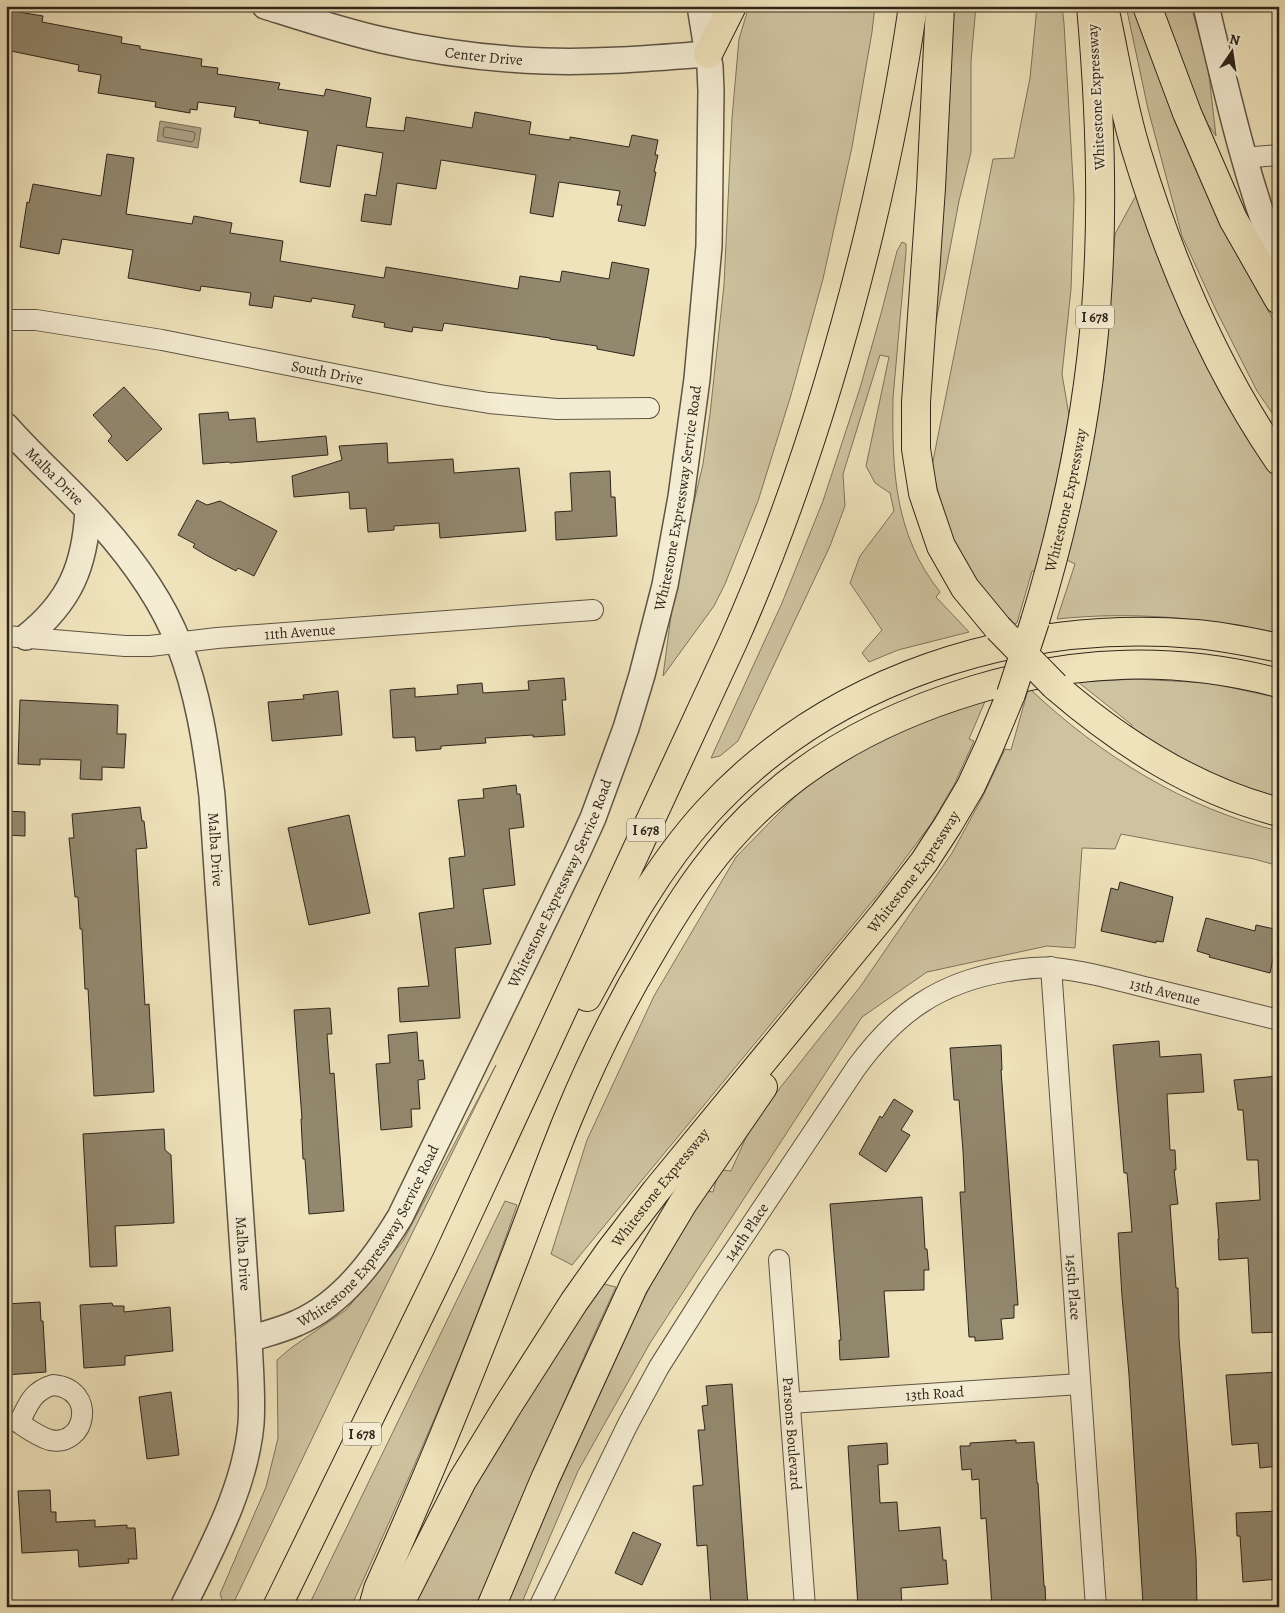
<svg xmlns="http://www.w3.org/2000/svg" width="1285" height="1613" viewBox="0 0 1285 1613" font-family="Alegreya,serif">
<style>
.green{fill:#cec3a0;stroke:#7e745e}
.water{fill:#ada285;stroke:#7a705b}
.lines{fill:none;stroke-linecap:round;stroke-linejoin:round}
.shore{stroke:#6e6450;stroke-width:1}
.building{fill:#92886e;stroke:#2e251b}
.minor-casing{stroke:#5e5443;stroke-width:22}
.tertiary-casing{stroke:#5e5443;stroke-width:28}
.motorway-casing{stroke:#2e251b;stroke-width:30}
.minor{stroke:#f5edd3;stroke-width:20}
.tertiary{stroke:#f5edd3;stroke-width:25}
.motorway{stroke:#efe3bb;stroke-width:28}
.motorway-bridge-casing{stroke:#2e251b;stroke-width:30;stroke-linecap:butt}
.motorway-bridge{stroke:#efe3bb;stroke-width:28}
.labels{text-anchor:middle;stroke-width:5;stroke-linejoin:round;paint-order:stroke}
.shield{fill:#f5edd3;stroke:#6a6152;stroke-width:1}
.shield-label{font-size:14px;font-weight:bold;fill:#2e251b}
.street-label{font-size:15px;fill:#2e251b;stroke:#f5edd3}
</style>
<rect width="100%" height="100%" fill="#efe3bb"/>
<filter id="stains"><feTurbulence type="fractalNoise" baseFrequency=".004" numOctaves="4"/><feColorMatrix values="0 0 0 0 .2 0 0 0 0 .09 0 0 0 0 .02 0 0 0 .5 -.17"/></filter>
<radialGradient id="worn" r=".72"><stop offset=".6" stop-color="#630" stop-opacity="0"/><stop offset="1" stop-color="#630" stop-opacity=".3"/></radialGradient>
<g class="green">
<path d="M 749,6 L 875,6 L 872,32 L 852,147 L 823,279 L 791,395 L 758,501 L 725,584 L 714,606 L 663,676 L 676,578 L 703,464 L 710,414 L 724,285 L 732,118 L 739,39 Z"/>
<path d="M 953,6 L 976,6 L 971,61 L 971,152 L 959,201 L 924,385 Z"/>
<path d="M 1037,6 L 1062,6 L 1064,23 L 1074,198 L 1071,289 L 1062,374 L 1069,415 L 1058,475 L 1036,571 L 1032,571 L 1017,623 L 1014,624 C 996,605 976,584 964,561 C 947,532 939,498 932,466 L 993,159 L 1014,158 L 1030,78 Z"/>
<path d="M 1126,6 L 1136,6 L 1145,33 L 1242,263 L 1279,330 L 1279,423 L 1257,391 L 1216,310 L 1182,236 L 1148,109 Z"/>
<path d="M 1161,6 L 1191,6 L 1208,67 L 1216,136 L 1195,106 Z"/>
<path d="M 1140,188 L 1272,468 L 1279,478 L 1279,633 C 1205,618 1132,611 1057,619 L 1075,564 L 1067,560 L 1088,469 L 1104,373 L 1115,234 Z"/>
<path d="M 902,242 L 906,244 L 906,252 L 893,398 C 892,470 894,534 940,592 L 936,597 L 969,632 L 898,650 L 869,662 L 862,653 L 882,630 L 850,583 L 860,556 L 894,511 L 890,493 L 875,483 L 866,466 L 889,357 L 880,355 L 843,474 L 845,506 L 830,546 L 738,741 L 720,756 L 711,758 L 782,603 L 823,501 L 860,388 L 882,310 L 897,251 Z"/>
<path d="M 1136,679 L 1210,683 L 1279,698 L 1279,800 L 1200,770 L 1130,730 L 1132,725 L 1078,682 Z"/>
<path d="M 1028,690 L 1031,690 C 1100,755 1186,809 1279,831 L 1279,866 L 1254,859 L 1121,834 L 1115,849 L 1082,848 L 1075,948 L 1047,946 L 927,972 L 862,1017 L 650,1343 L 578,1471 L 520,1607 L 506,1607 L 555,1492 L 641,1304 L 699,1190 L 713,1192 L 719,1170 L 731,1171 L 753,1122 L 860,987 L 952,853 L 982,798 L 1005,749 L 1011,750 Z"/>
<path d="M 986,699 L 969,739 L 974,741 L 954,785 L 931,824 L 880,892 L 572,1265 L 551,1254 L 587,1140 L 654,996 L 736,857 L 819,772 L 905,728 Z"/>
<path d="M 496,1065 L 364,1330 L 232,1606 L 224,1605 L 220,1594 L 266,1487 L 278,1438 L 277,1360 L 291,1348 L 346,1310 L 403,1241 Z"/>
<path d="M 505,1201 L 517,1205 C 470,1342 411,1475 351,1607 L 308,1607 Z"/>
<path d="M 600,1283 L 616,1287 C 566,1392 524,1501 475,1607 L 414,1607 L 458,1513 L 515,1416 Z"/>
</g>
<path class="water" d="M 160,121 L 201,128 L 198,148 L 157,141 Z"/>
<g class="lines">
<path class="shore" d="M 166,127 L 194,132 L 195,134 L 194,140 L 192,142 L 164,137 L 163,135 L 164,128 Z"/>
</g>
<g class="building">
<path d="M 6,10 L 43,16 L 42,22 L 122,37 L 121,43 L 140,46 L 140,49 L 202,59 L 201,66 L 218,68 L 217,74 L 280,83 L 278,89 L 324,96 L 326,89 L 371,98 L 366,127 L 404,131 L 406,117 L 472,128 L 475,112 L 531,122 L 529,134 L 570,140 L 570,137 L 629,147 L 632,135 L 658,140 L 655,155 L 658,155 L 654,172 L 656,172 L 645,226 L 618,221 L 622,205 L 617,205 L 620,191 L 559,182 L 553,217 L 530,213 L 536,175 L 441,160 L 436,189 L 397,183 L 391,225 L 361,221 L 365,194 L 376,196 L 383,153 L 337,145 L 330,187 L 300,182 L 308,131 L 259,123 L 260,121 L 234,117 L 236,107 L 198,102 L 197,110 L 190,109 L 190,113 L 155,107 L 156,102 L 98,93 L 101,75 L 78,71 L 79,65 L 6,50 Z"/>
<path d="M 107,154 L 134,158 L 126,214 L 192,224 L 194,216 L 232,223 L 230,233 L 283,241 L 280,261 L 384,278 L 386,267 L 518,289 L 520,276 L 560,282 L 562,271 L 609,279 L 612,262 L 649,269 L 634,356 L 597,349 L 597,346 L 550,339 L 550,338 L 444,323 L 442,331 L 413,327 L 412,332 L 384,327 L 385,323 L 352,317 L 355,305 L 312,298 L 311,302 L 274,296 L 272,308 L 249,305 L 251,293 L 201,286 L 200,291 L 128,278 L 133,250 L 62,239 L 59,254 L 20,247 L 27,202 L 29,203 L 33,184 L 101,196 Z"/>
<path d="M 124,387 L 162,429 L 127,461 L 108,441 L 112,436 L 93,415 Z"/>
<path d="M 228,412 L 229,420 L 255,418 L 257,442 L 326,436 L 328,455 L 230,463 L 229,462 L 203,464 L 199,414 Z"/>
<path d="M 387,443 L 388,463 L 453,459 L 454,473 L 519,468 L 526,531 L 440,538 L 439,523 L 394,526 L 394,530 L 368,532 L 366,508 L 350,509 L 349,492 L 294,497 L 292,476 L 342,460 L 339,446 Z"/>
<path d="M 610,471 L 611,497 L 615,497 L 617,536 L 556,540 L 555,512 L 572,511 L 570,473 Z"/>
<path d="M 197,500 L 207,505 L 220,501 L 277,531 L 254,576 L 238,568 L 236,571 L 206,555 L 193,547 L 195,544 L 178,535 Z"/>
<path d="M 564,678 L 566,700 L 562,700 L 565,735 L 533,737 L 533,735 L 485,738 L 486,743 L 441,746 L 441,749 L 416,751 L 415,737 L 393,738 L 390,690 L 415,688 L 415,697 L 458,694 L 457,685 L 482,683 L 483,693 L 529,690 L 528,681 Z"/>
<path d="M 338,691 L 342,735 L 272,741 L 268,702 L 304,699 L 303,695 Z"/>
<path d="M 20,700 L 118,705 L 117,734 L 126,734 L 124,768 L 102,767 L 102,780 L 80,779 L 81,760 L 40,759 L 40,765 L 18,764 Z"/>
<path d="M 516,785 L 517,794 L 520,794 L 524,827 L 509,829 L 515,885 L 483,889 L 491,944 L 455,948 L 460,1018 L 400,1022 L 398,988 L 429,986 L 419,913 L 454,908 L 449,858 L 465,856 L 458,800 L 484,798 L 483,789 Z"/>
<path d="M 140,807 L 142,821 L 144,821 L 147,848 L 136,849 L 145,1005 L 149,1004 L 154,1092 L 94,1096 L 88,989 L 85,989 L 82,929 L 80,929 L 78,897 L 75,897 L 69,838 L 74,838 L 72,814 Z"/>
<path d="M 6,811 L 25,812 L 25,836 L 6,835 Z"/>
<path d="M 349,815 L 370,913 L 309,925 L 288,828 Z"/>
<path d="M 1120,882 L 1173,897 L 1163,942 L 1156,941 L 1156,943 L 1101,931 L 1111,888 L 1118,890 Z"/>
<path d="M 1206,918 L 1255,931 L 1256,925 L 1279,930 L 1270,973 L 1209,957 L 1210,955 L 1197,951 Z"/>
<path d="M 330,1008 L 332,1034 L 327,1034 L 330,1074 L 334,1073 L 344,1211 L 309,1214 L 305,1159 L 303,1159 L 301,1119 L 302,1119 L 294,1010 Z"/>
<path d="M 417,1032 L 419,1061 L 423,1060 L 425,1079 L 418,1080 L 420,1109 L 411,1109 L 412,1127 L 381,1130 L 376,1064 L 390,1063 L 388,1035 Z"/>
<path d="M 1159,1041 L 1160,1057 L 1201,1054 L 1204,1092 L 1167,1094 L 1170,1150 L 1175,1150 L 1176,1170 L 1174,1170 L 1178,1204 L 1170,1205 L 1176,1288 L 1178,1288 L 1179,1338 L 1196,1557 L 1197,1607 L 1150,1607 L 1149,1604 L 1143,1604 L 1129,1375 L 1122,1296 L 1118,1233 L 1132,1232 L 1127,1173 L 1124,1173 L 1113,1045 Z"/>
<path d="M 1001,1045 L 1002,1070 L 1001,1070 L 1018,1305 L 1014,1305 L 1014,1318 L 1001,1319 L 1003,1339 L 975,1341 L 975,1337 L 969,1337 L 960,1192 L 965,1192 L 963,1151 L 959,1100 L 954,1100 L 950,1048 Z"/>
<path d="M 1279,1076 L 1279,1332 L 1252,1333 L 1248,1258 L 1219,1260 L 1218,1239 L 1219,1239 L 1216,1203 L 1260,1200 L 1258,1160 L 1247,1160 L 1243,1110 L 1238,1110 L 1234,1080 Z"/>
<path d="M 894,1099 L 913,1111 L 901,1130 L 910,1135 L 886,1172 L 859,1154 L 880,1116 L 882,1118 Z"/>
<path d="M 164,1129 L 165,1150 L 171,1155 L 174,1223 L 115,1226 L 117,1266 L 90,1267 L 83,1134 Z"/>
<path d="M 922,1197 L 925,1249 L 927,1249 L 929,1270 L 924,1270 L 924,1290 L 884,1291 L 889,1357 L 840,1360 L 839,1340 L 841,1340 L 830,1204 Z"/>
<path d="M 40,1302 L 41,1321 L 43,1321 L 46,1372 L 6,1375 L 6,1304 Z"/>
<path d="M 112,1303 L 113,1306 L 124,1306 L 124,1312 L 170,1307 L 173,1351 L 125,1356 L 125,1365 L 84,1368 L 80,1305 Z"/>
<path d="M 1279,1372 L 1279,1466 L 1260,1468 L 1258,1443 L 1232,1445 L 1226,1375 Z"/>
<path d="M 732,1384 L 748,1607 L 711,1607 L 707,1545 L 697,1546 L 693,1486 L 703,1485 L 698,1430 L 705,1430 L 702,1406 L 708,1405 L 706,1386 Z"/>
<path d="M 171,1392 L 179,1455 L 147,1459 L 139,1397 Z"/>
<path d="M 1016,1440 L 1016,1443 L 1034,1442 L 1037,1483 L 1038,1483 L 1044,1586 L 1045,1586 L 1046,1607 L 992,1607 L 986,1518 L 981,1519 L 979,1479 L 972,1480 L 971,1469 L 962,1470 L 960,1446 L 970,1446 L 970,1443 Z"/>
<path d="M 887,1443 L 888,1464 L 878,1465 L 880,1503 L 897,1502 L 899,1531 L 940,1527 L 943,1560 L 946,1560 L 948,1584 L 901,1588 L 902,1607 L 858,1607 L 848,1446 Z"/>
<path d="M 50,1490 L 51,1512 L 56,1512 L 56,1522 L 95,1520 L 95,1527 L 127,1525 L 127,1528 L 135,1528 L 137,1559 L 128,1559 L 129,1563 L 79,1567 L 78,1550 L 22,1553 L 18,1491 Z"/>
<path d="M 1279,1511 L 1279,1579 L 1243,1582 L 1240,1536 L 1237,1536 L 1236,1513 Z"/>
<path d="M 633,1532 L 661,1544 L 642,1585 L 615,1573 Z"/>
</g>
<g class="lines">
<defs>
<g id="minor">
<path d="M 1243,158 L 1279,155"/>
<path id="s1" d="M 6,320 L 36,320 L 162,340 L 440,395 L 489,403 L 557,409 L 649,408"/>
<path id="s2" d="M 6,636 L 125,646 L 150,646 L 217,638 L 593,610"/>
<path id="s3" d="M 1051,967 L 1096,1607"/>
<path id="s4" d="M 779,1260 L 805,1607"/>
<path d="M 53,1385 C 98,1389 86,1448 50,1440 C 39,1437 28,1429 19,1423 C 28,1405 32,1391 53,1385 Z"/>
<path id="s5" d="M 790,1403 L 1080,1384"/>
<path id="s6" d="M 539,1607 L 628,1424 L 659,1367 L 709,1288 L 856,1068 C 896,1013 939,982 1008,971 C 1022,969 1039,966 1053,968 C 1087,971 1120,981 1153,989 C 1195,999 1237,1010 1279,1020"/>
</g>
<g id="tertiary">
<path id="s7" d="M 265,6 C 303,18 342,31 382,40 C 435,52 490,59 544,61 C 599,63 653,58 708,54"/>
<path d="M 1206,6 C 1227,93 1246,179 1279,263"/>
<path id="s8" d="M 6,426 C 36,460 71,490 101,524 C 132,559 162,600 179,644 C 198,693 206,744 212,796 L 249,1339 C 250,1367 253,1396 251,1424 C 245,1489 211,1549 183,1607"/>
<path d="M 26,637 C 70,602 85,566 88,510"/>
<path id="s9" d="M 249,1339 C 265,1334 282,1330 297,1323 C 343,1303 375,1258 400,1217 L 578,851 L 593,818 L 626,728 L 642,675 L 665,585 L 681,497 L 697,379 L 709,246 L 711,91 L 710,67 L 700,6"/>
</g>
<g id="motorway">
<path d="M 940,6 L 931,188 L 916,402 L 916,449 L 923,493 L 941,546 L 965,588 L 998,628"/>
<path d="M 1147,6 L 1187,113 L 1233,219 L 1279,300"/>
<path d="M 1106,16 C 1116,62 1123,109 1137,153 C 1170,261 1215,368 1279,461"/>
<path d="M 708,54 L 732,6"/>
<path id="s10" d="M 1035,621 C 1066,520 1088,415 1096,309 C 1104,208 1100,107 1091,6"/>
<path d="M 1055,686 C 1121,743 1194,790 1279,812"/>
<path d="M 587,997 C 622,932 657,867 707,812 C 829,678 1017,619 1195,634 C 1223,636 1251,642 1279,648"/>
<path d="M 277,1607 L 446,1261 L 733,642 C 792,510 835,373 869,233 C 887,158 902,83 913,6"/>
<path d="M 373,1607 L 378,1589 C 427,1480 472,1369 515,1257 C 533,1210 550,1162 569,1116 C 593,1058 621,1002 653,949 C 685,894 719,843 767,801 C 826,748 898,713 974,690 C 1076,659 1175,656 1279,683"/>
<path id="s11" d="M 398,1607 L 462,1481 L 507,1407 L 574,1302 L 610,1251 L 656,1191 L 883,915 L 924,862 L 948,825 L 971,786 L 989,747 L 1011,694"/>
<path d="M 491,1607 L 545,1479 L 634,1285 L 683,1203 L 763,1087"/>
</g>
</defs>
<use href="#minor" class="minor-casing"/>
<use href="#tertiary" class="tertiary-casing"/>
<use href="#motorway" class="motorway-casing"/>
<use href="#minor" class="minor"/>
<use href="#tertiary" class="tertiary"/>
<use href="#motorway" class="motorway"/>
<defs>
<g id="motorway-bridge">
<path d="M 998,628 L 1055,686"/>
<path d="M 1011,694 L 1035,621"/>
</g>
</defs>
<use href="#motorway-bridge" class="motorway-bridge-casing"/>
<use href="#motorway-bridge" class="motorway-bridge"/>
</g>
<g class="labels">
<g class="shield">
<rect x="1076" y="305.5" width="38" height="23" rx="4"/>
<rect x="627" y="818.5" width="38" height="23" rx="4"/>
<rect x="343" y="1422.5" width="38" height="23" rx="4"/>
</g>
<g class="shield-label">
<text x="1095" y="322">I 678</text>
<text x="646" y="835">I 678</text>
<text x="362" y="1439">I 678</text>
</g>
<g class="street-label">
<text dy="5" stroke="none"><textPath href="#s7" startOffset="225">Center Drive</textPath></text>
<text transform="translate(1096 97) rotate(-93)" y="5">Whitestone Expressway</text>
<text dy="5" stroke="none"><textPath href="#s1" startOffset="326">South Drive</textPath></text>
<text dy="5" stroke="none"><textPath href="#s8" startOffset="70">Malba Drive</textPath></text>
<text dy="5" stroke="none"><textPath href="#s9" startOffset="976">Whitestone Expressway Service Road</textPath></text>
<text dy="5" stroke="none"><textPath href="#s10" startOffset="125">Whitestone Expressway</textPath></text>
<text dy="5" stroke="none"><textPath href="#s2" startOffset="295">11th Avenue</textPath></text>
<text dy="5" stroke="none"><textPath href="#s8" startOffset="490">Malba Drive</textPath></text>
<text dy="5" stroke="none"><textPath href="#s11" startOffset="901">Whitestone Expressway</textPath></text>
<text dy="5" stroke="none"><textPath href="#s9" startOffset="571">Whitestone Expressway Service Road</textPath></text>
<text dy="5" stroke="none"><textPath href="#s6" startOffset="972">13th Avenue</textPath></text>
<text dy="5" stroke="none"><textPath href="#s11" startOffset="496">Whitestone Expressway</textPath></text>
<text dy="5" stroke="none"><textPath href="#s9" startOffset="166">Whitestone Expressway Service Road</textPath></text>
<text dy="5" stroke="none"><textPath href="#s6" startOffset="429">144th Place</textPath></text>
<text dy="5" stroke="none"><textPath href="#s8" startOffset="895">Malba Drive</textPath></text>
<text dy="5" stroke="none"><textPath href="#s3" startOffset="321">145th Place</textPath></text>
<text dy="5" stroke="none"><textPath href="#s5" startOffset="145">13th Road</textPath></text>
<text dy="5" stroke="none"><textPath href="#s4" startOffset="174">Parsons Boulevard</textPath></text>
</g>
</g>
<rect width="1285" height="1613" fill="none" stroke="#efe3bb" stroke-width="25"/>
<rect x="8" y="8" width="1270" height="1598" fill="none" stroke="#2e251b" stroke-width="2.5"/>
<rect x="12" y="12" width="1260" height="1588" fill="none" stroke="#2e251b"/>
<g transform="translate(1232 52) rotate(13)" stroke="#f5edd3" stroke-width="4" paint-order="stroke">
<path d="M0-4L9 19L0 12L-9 19Z" fill="#2e251b"/>
<text y="-8" font-size="14" font-weight="bold" text-anchor="middle" fill="#2e251b">N</text>
</g>
<rect width="100%" height="100%" filter="url(#stains)"/>
<rect width="100%" height="100%" fill="url(#worn)"/>
</svg>
